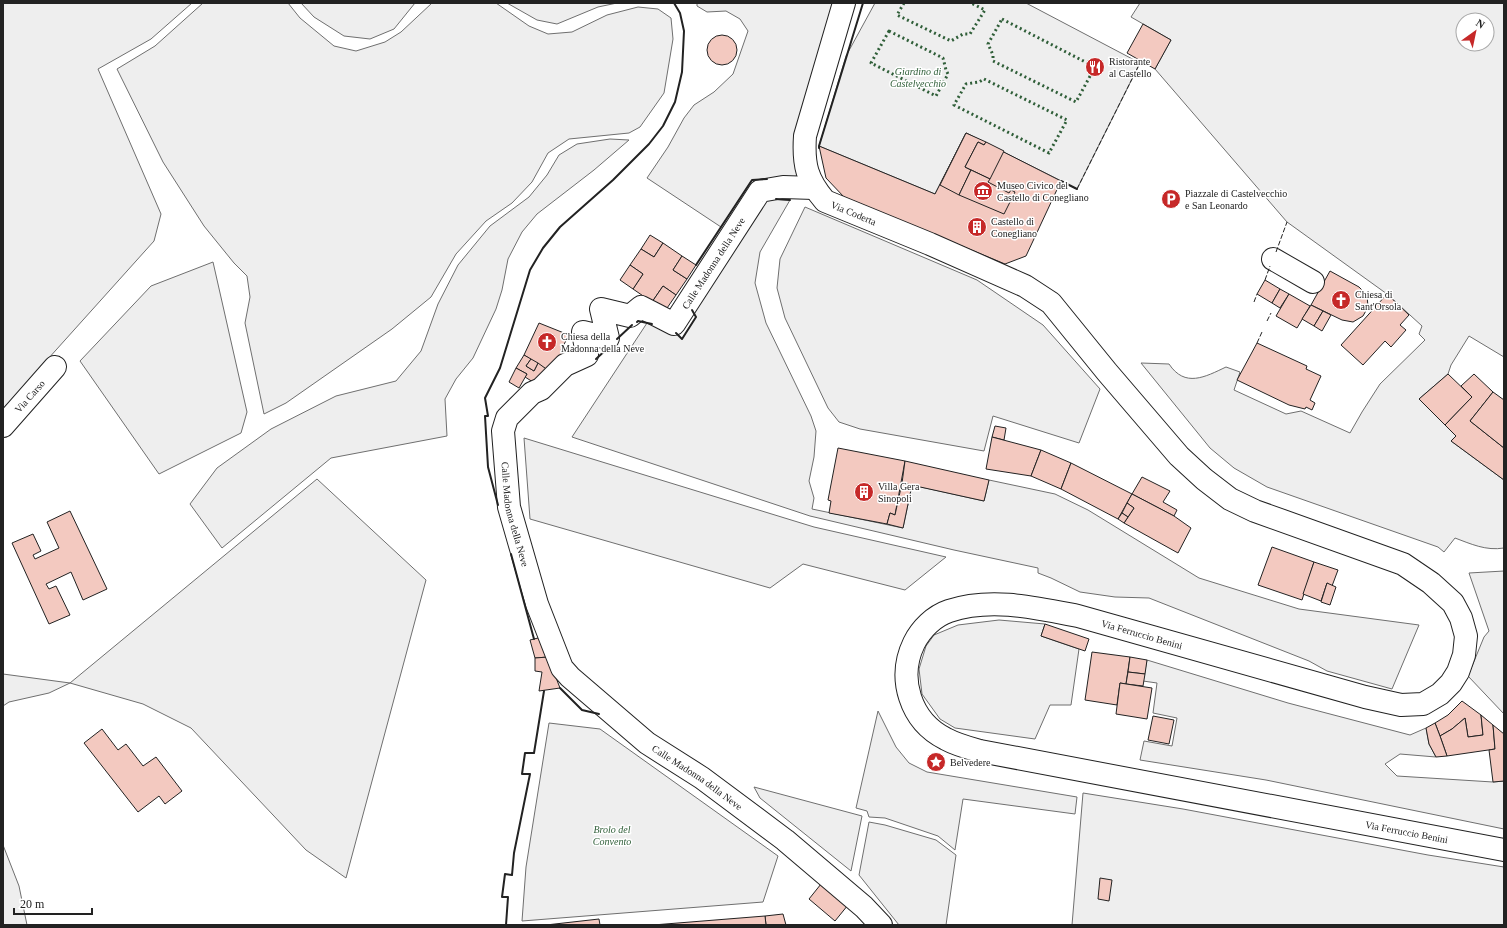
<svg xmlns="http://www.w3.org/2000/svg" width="1507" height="928" viewBox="0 0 1507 928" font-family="'Times New Roman',serif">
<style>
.green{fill:#eee;stroke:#6f6f6f;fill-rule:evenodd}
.building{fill:#f3c9c0;stroke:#222}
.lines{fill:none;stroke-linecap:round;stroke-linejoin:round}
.minor-casing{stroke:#222;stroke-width:24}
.minor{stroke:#fff;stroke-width:22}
.hedge{stroke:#2f5e38;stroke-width:3;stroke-dasharray:2 3;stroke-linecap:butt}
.fence{stroke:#222;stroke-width:1;stroke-dasharray:5 2;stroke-linecap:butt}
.wall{stroke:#222;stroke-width:2}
.labels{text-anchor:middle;stroke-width:3;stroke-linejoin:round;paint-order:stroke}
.poi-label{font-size:10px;fill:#222;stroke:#fff;text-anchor:start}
.park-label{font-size:10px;font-style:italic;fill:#2f5e38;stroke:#fff}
.street-label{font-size:10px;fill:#222;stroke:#fff}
</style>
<rect width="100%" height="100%" fill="#fff"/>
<g class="green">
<path d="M 3,3 L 192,3 L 151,39 L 98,69 L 161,214 L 154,241 L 3,409 Z"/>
<path d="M 203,3 L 288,3 L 300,18 L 334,46 L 356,51 L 385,42 L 401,32 L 432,3 L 496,3 L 529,26 L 548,34 L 572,32 L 607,15 L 638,7 L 658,9 L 671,18 L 673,39 L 664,93 L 640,127 L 629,133 L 569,139 L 548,153 L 532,182 L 512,203 L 486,221 L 456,254 L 431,297 L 392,329 L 286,403 L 264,414 L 245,323 L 250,297 L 247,276 L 234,263 L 204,226 L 163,162 L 117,69 L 155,46 Z"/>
<path d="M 301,3 L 415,3 L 394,29 L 370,39 L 344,36 L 314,17 Z"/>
<path d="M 507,3 L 617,3 L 598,7 L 557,24 L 537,20 Z"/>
<path d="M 697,3 L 836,3 L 800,176 L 752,180 L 721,227 L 647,178 L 668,147 L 684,118 L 694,105 L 714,92 L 733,74 L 748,31 L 740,19 L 726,11 L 707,12 L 697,6 Z"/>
<path d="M 875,3 L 1026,3 L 1140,63 L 1077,189 L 966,133 L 935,194 L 819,146 L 846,56 Z"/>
<path d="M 1140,3 L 1504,3 L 1504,357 L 1469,336 L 1451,365 L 1448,374 L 1419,399 L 1456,436 L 1451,441 L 1504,480 L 1504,548 C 1486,551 1471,544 1455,538 L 1444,552 L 1438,547 L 1267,487 L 1234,468 L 1210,448 L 1141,363 L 1169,364 C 1185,388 1205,377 1226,367 L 1240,372 L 1234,390 L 1286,414 L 1301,411 L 1350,433 L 1362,412 L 1380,384 L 1425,340 L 1419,334 L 1422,326 L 1387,294 L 1287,222 L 1155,69 L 1171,40 L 1131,17 ZM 1463,20 L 1487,20 L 1487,44 L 1463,44 Z"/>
<path d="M 610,139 L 629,140 L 594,170 L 537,214 L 522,232 L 508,259 L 502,290 L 496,309 L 473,358 L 456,379 L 445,399 L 447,436 L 331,458 L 222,548 L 190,504 L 217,468 L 271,429 L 336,396 L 396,381 L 421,351 L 438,304 L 458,265 L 490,226 L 529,197 L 547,175 L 559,155 L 577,144 Z"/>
<path d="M 765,199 L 790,200 L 760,252 L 755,283 L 766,323 L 811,416 L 816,431 L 814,457 L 809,481 L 814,498 L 812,509 L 903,528 L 912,485 L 984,501 L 989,480 L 1055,494 L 1088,510 L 1199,578 L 1299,609 L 1419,625 L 1392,689 L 1327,671 L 1309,661 L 1149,598 L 1115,597 L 1080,592 L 1051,578 L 1038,573 L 1038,568 L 954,550 L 810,516 L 572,437 L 647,323 L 672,329 L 682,339 L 696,317 L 692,310 Z"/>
<path d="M 805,207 L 977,280 L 1043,325 L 1100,389 L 1079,443 L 993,416 L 984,451 L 860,429 L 839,422 L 828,408 L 785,318 L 777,288 L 780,259 Z"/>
<path d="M 213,262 L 247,412 L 241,433 L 159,474 L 80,361 L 151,286 Z"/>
<path d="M 524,438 L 814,527 L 946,557 L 905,590 L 803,564 L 770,588 L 530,519 Z"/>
<path d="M 317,479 L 426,580 L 346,878 L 306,850 L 191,728 L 143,704 L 70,683 L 49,693 L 9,702 L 3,706 L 3,674 L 70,683 Z"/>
<path d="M 1504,571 L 1504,714 L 1468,676 L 1484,637 L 1489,631 L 1469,573 Z"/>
<path d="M 999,620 L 1045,624 L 1041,636 L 1079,649 L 1071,705 L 1050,705 L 1035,739 L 955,728 L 940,719 L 922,694 L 919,669 L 926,646 L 934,635 L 958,625 Z"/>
<path d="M 1147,660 L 1288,703 L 1410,735 L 1426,728 L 1429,744 L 1436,757 L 1400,754 L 1385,764 L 1397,776 L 1493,782 L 1504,781 L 1504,829 L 1266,780 L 1140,760 L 1144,741 L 1172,746 L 1177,718 L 1153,713 L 1157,683 L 1143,681 Z"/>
<path d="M 878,711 L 896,747 L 909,763 L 927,772 L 1077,797 L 1075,814 L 963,799 L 955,850 L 938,836 L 885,818 L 869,817 L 867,811 L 856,808 Z"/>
<path d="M 549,723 L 600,729 L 778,856 L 763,902 L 522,921 L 526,867 Z"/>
<path d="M 754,787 L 862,816 L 851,871 L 760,798 Z"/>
<path d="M 1083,793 L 1183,809 L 1428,855 L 1504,867 L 1504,925 L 1072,925 Z"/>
<path d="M 869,822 L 885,825 L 936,840 L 956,855 L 946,925 L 899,925 L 859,875 Z"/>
<path d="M 3,845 L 19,886 L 27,925 L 3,925 Z"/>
</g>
<g class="building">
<path d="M 1143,24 L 1171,40 L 1155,69 L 1127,53 Z"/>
<circle cx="722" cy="50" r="15"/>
<path d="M 966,133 L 1061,181 L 1026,256 L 1005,264 L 844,197 L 826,178 L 819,146 L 935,194 Z"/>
<path d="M 966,133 L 986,142 L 984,145 L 978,142 L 965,167 L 971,170 L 959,195 L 940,185 Z"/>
<path d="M 978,142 L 984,145 L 986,142 L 1004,151 L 990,179 L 965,167 Z"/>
<path d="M 971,170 L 990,179 L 988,182 L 1009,193 L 1011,190 L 1015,192 L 1004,214 L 959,195 Z"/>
<path d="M 650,235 L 663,243 L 654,257 L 641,249 Z"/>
<path d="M 663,243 L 682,256 L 673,270 L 687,279 L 676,295 L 663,286 L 652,302 L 633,289 L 643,274 L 630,265 L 641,249 L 654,257 Z"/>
<path d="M 682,256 L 696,265 L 687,279 L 673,270 Z"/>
<path d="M 630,265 L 643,274 L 633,289 L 620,280 Z"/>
<path d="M 1330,271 L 1359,287 L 1367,295 L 1368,307 L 1363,316 L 1353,322 L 1342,320 L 1311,305 Z"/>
<path d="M 1265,280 L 1280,289 L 1272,303 L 1257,294 Z"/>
<path d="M 663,286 L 676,295 L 665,311 L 652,302 Z"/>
<path d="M 1280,289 L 1289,294 L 1280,308 L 1272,303 Z"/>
<path d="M 1289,294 L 1310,306 L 1297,328 L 1276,316 Z"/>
<path d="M 1387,294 L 1409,315 L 1400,325 L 1406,330 L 1391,347 L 1385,341 L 1363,365 L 1341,345 Z"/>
<path d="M 1311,305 L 1323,311 L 1314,326 L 1302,319 Z"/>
<path d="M 1323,311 L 1331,315 L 1322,331 L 1314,326 Z"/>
<path d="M 539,323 L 569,335 L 561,350 L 566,353 L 549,371 L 524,355 Z"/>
<path d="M 1257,343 L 1307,366 L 1306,369 L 1321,376 L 1310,400 L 1315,403 L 1312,410 L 1306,407 L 1305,409 L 1289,405 L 1237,380 Z"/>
<path d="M 524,355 L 531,359 L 526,366 L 534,371 L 538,363 L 549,371 L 541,387 L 525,377 L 527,374 L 516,368 Z"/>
<path d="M 531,359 L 538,363 L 534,371 L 526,366 Z"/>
<path d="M 516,368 L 527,374 L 519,388 L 509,382 Z"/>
<path d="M 1448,374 L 1472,397 L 1445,425 L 1419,399 Z"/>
<path d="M 1474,374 L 1493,392 L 1470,421 L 1504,448 L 1504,480 L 1451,441 L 1456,436 L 1445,425 L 1472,397 L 1461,386 Z"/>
<path d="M 1493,392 L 1504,400 L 1504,448 L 1470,421 Z"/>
<path d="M 995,426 L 1006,428 L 1004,440 L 992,437 Z"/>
<path d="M 992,437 L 1041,450 L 1031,476 L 986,469 Z"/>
<path d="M 838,448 L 905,461 L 895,515 L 890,513 L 887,524 L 829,513 L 831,501 L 828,500 Z"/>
<path d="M 1041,450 L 1071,463 L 1061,489 L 1031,476 Z"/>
<path d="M 905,461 L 989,480 L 984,501 L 902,483 Z"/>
<path d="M 1071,463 L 1132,494 L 1118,519 L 1061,489 Z"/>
<path d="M 1142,477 L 1170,491 L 1163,502 L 1177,510 L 1174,516 L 1132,494 Z"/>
<path d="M 902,483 L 912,485 L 903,528 L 887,524 L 890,513 L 895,515 Z"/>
<path d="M 1132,494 L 1174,516 L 1191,528 L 1178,553 L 1124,523 L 1134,508 L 1127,503 Z"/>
<path d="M 1127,503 L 1134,508 L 1128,517 L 1122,513 Z"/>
<path d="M 70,511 L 107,589 L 83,600 L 71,572 L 46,584 L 49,589 L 56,586 L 70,615 L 49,624 L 12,543 L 33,534 L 41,551 L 33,555 L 35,559 L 59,548 L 47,522 Z"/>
<path d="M 1122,513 L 1128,517 L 1124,523 L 1118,519 Z"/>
<path d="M 1272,547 L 1314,562 L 1302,600 L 1258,585 Z"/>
<path d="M 1314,562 L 1338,570 L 1332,586 L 1327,583 L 1321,601 L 1303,594 Z"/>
<path d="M 1327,583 L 1336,587 L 1330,605 L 1321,602 Z"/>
<path d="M 1045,624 L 1089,639 L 1085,651 L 1041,636 Z"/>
<path d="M 542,637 L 548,657 L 535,658 L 530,640 Z"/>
<path d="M 1092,652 L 1130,657 L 1126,684 L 1120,683 L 1117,705 L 1085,700 Z"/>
<path d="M 548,657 L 560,688 L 539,691 L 542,672 L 535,671 L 535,658 Z"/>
<path d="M 1130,657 L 1147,660 L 1145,674 L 1128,672 Z"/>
<path d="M 1128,672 L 1145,674 L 1143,686 L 1126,684 Z"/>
<path d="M 1120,683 L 1152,688 L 1147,719 L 1116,714 Z"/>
<path d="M 1462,701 L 1481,715 L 1483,735 L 1468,737 L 1465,718 L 1452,729 L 1440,736 L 1435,723 L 1448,715 Z"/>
<path d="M 1481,715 L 1493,725 L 1495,749 L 1447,756 L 1440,736 L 1452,729 L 1465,718 L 1468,737 L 1483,735 Z"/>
<path d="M 1153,716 L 1174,720 L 1169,744 L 1148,740 Z"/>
<path d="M 1435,723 L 1440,736 L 1447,756 L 1436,757 L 1429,744 L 1426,728 Z"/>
<path d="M 1493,725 L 1504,734 L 1504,781 L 1493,782 L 1489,750 L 1495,749 Z"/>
<path d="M 102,729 L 118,750 L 126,744 L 143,766 L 156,757 L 182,791 L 165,804 L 159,796 L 138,812 L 84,743 Z"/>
<path d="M 1100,878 L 1112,880 L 1109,901 L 1098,899 Z"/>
<path d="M 821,884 L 848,905 L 835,921 L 809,899 Z"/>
<path d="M 783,914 L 786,925 L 766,925 L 765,916 Z"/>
<path d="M 765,916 L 766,925 L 653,925 Z"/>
<path d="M 599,919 L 600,925 L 546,925 Z"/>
</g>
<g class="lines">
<defs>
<g id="minor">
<path id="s1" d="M 844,3 L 805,136 C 803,165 807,180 825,201 L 930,244 L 1025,286 L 1051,303 L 1107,372 L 1179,456 L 1204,479 L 1230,499 L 1255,511 L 1403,564 L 1431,583 L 1453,603 L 1461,618 L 1466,636 L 1464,655 L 1458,672 L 1451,683 L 1440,694 L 1423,704 L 1401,705 L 1365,697 L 1078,616 C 1037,608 991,597 949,611 C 934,616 921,629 914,643 C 897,678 910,721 946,739 C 957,745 969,748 980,751 L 1504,850"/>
<path id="s2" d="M 814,188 L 783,187 L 760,191 L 674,324 L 641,307 L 630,316 L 601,309 L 608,338 L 583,332 L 587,355 L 565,365 L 541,389 L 532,393 L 507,418 L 503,431 L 509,507 L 537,604 L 562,668 L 570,677 L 647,743 L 702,778 L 785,840 L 864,907 L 881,925"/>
<path d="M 1273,259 L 1313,282"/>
<path id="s3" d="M 3,426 L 55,367"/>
</g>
</defs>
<use href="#minor" class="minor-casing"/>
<use href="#minor" class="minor"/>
<g class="hedge">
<path d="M 904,3 L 897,15 L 951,41 L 963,34 L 970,34 L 985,10 L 971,3"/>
<path d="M 1002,19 L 1095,67 L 1076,102 L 993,61 L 993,55 L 988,44 Z"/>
<path d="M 889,31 L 943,58 L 946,70 L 948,74 L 936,96 L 871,63 Z"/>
<path d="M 984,79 L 1067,120 L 1049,153 L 954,105 L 966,84 L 979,82 Z"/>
</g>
<g class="fence">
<path d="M 1077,189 L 1140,63"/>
<path d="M 1276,252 L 1287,222"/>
<path d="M 1265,280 L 1270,266"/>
<path d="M 1254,302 L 1257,294"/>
<path d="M 1267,321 L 1271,313"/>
<path d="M 1257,343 L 1262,332"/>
</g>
<g class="wall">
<path d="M 819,148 L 819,146 L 863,3"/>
<path d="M 1060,183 L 1061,181 L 1077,189"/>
<path d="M 776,199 L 790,200"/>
<path d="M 696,265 L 752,180 L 767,179"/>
<path d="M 637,322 L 638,321 L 652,324"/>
<path d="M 676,333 L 682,339 L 696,317 L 692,310"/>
<path d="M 617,339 L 632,325"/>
<path d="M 596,359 L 609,347"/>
<path d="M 498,505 L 488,467 L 485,416 L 488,416 L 485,398 L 500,368 L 530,270 L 543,248 L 560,227 L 613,180 L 649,144 L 663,126 L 675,102 L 682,72 L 684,31 L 680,13 L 674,3"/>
<path d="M 511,554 L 534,639"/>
<path d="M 560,688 L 582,710 L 599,714"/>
<path d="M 506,925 L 508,897 L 502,897 L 505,874 L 512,875 L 514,853 L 530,774 L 522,774 L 525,753 L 534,753 L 544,691"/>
</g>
</g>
<defs>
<symbol id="restaurant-disc" viewBox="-11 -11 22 22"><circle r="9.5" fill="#c62828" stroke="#fff"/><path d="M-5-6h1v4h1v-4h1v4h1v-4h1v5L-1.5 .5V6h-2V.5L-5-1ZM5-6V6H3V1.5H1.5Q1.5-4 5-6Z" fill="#fff"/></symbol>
<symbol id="museum-disc" viewBox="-11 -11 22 22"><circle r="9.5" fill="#c62828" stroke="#fff"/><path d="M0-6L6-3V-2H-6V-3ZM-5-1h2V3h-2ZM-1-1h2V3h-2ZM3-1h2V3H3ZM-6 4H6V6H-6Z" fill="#fff"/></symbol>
<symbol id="parking-disc" viewBox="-11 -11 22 22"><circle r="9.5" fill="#c62828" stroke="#fff"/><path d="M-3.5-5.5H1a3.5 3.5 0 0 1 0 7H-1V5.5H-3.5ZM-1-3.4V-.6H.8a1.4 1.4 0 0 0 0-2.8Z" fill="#fff"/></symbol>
<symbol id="building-disc" viewBox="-11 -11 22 22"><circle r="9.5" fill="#c62828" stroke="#fff"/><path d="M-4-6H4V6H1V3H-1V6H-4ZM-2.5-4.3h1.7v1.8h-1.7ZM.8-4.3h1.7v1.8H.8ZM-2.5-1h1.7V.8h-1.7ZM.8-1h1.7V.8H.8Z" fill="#fff"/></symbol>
<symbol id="church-disc" viewBox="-11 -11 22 22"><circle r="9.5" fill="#c62828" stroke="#fff"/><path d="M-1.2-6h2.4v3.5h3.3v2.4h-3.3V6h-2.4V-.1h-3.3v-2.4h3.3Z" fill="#fff"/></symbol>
<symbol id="sight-disc" viewBox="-11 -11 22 22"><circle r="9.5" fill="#c62828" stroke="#fff"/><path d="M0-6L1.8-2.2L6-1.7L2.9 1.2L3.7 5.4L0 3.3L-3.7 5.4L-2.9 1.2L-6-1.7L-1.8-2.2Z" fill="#fff"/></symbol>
</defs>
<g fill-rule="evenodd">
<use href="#restaurant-disc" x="1084" y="56" width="22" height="22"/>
<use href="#museum-disc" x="972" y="180" width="22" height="22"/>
<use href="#parking-disc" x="1160" y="188" width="22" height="22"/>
<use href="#building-disc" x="966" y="216" width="22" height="22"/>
<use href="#church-disc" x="1330" y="289" width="22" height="22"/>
<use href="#church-disc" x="536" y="331" width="22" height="22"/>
<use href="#building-disc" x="853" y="481" width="22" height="22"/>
<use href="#sight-disc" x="925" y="751" width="22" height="22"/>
</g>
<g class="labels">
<g class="poi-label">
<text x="1109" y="65">Ristorante<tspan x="1109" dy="12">al Castello</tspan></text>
<text x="997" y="189">Museo Civico del<tspan x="997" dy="12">Castello di Conegliano</tspan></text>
<text x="1185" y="197">Piazzale di Castelvecchio<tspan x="1185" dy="12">e San Leonardo</tspan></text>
<text x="991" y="225">Castello di<tspan x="991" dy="12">Conegliano</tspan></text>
<text x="1355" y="298">Chiesa di<tspan x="1355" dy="12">Sant'Orsola</tspan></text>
<text x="561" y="340">Chiesa della<tspan x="561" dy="12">Madonna della Neve</tspan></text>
<text x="878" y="490">Villa Gera<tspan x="878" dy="12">Sinopoli</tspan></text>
<text x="950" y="766">Belvedere</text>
</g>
<g class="park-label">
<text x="918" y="75">Giardino di<tspan x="918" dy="12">Castelvecchio</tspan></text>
<text x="612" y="833">Brolo del<tspan x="612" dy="12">Convento</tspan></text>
</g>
<g class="street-label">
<text dy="4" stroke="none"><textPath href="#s1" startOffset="240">Via Coderta</textPath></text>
<text transform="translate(713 263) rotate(-57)" y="4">Calle Madonna della Neve</text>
<text dy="4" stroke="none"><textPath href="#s3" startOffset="40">Via Carso</textPath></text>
<text dy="4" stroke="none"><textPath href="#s2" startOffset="574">Calle Madonna della Neve</textPath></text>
<text transform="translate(1142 634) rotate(16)" y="4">Via Ferruccio Benini</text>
<text dy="4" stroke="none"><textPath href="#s2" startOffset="910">Calle Madonna della Neve</textPath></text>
<text dy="4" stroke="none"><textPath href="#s1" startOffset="2212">Via Ferruccio Benini</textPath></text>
</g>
</g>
<rect width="1507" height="928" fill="none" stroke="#222222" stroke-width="8"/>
<g transform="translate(1475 32) rotate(33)"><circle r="19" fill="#ffffff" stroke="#a7a7a7"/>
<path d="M0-3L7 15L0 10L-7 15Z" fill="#c62828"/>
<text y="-6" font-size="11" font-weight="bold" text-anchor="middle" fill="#222222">N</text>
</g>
<path d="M14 908v6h78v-6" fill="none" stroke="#222222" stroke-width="2"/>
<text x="20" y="908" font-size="12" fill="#222222" stroke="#ffffff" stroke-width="3" paint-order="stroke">20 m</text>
</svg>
